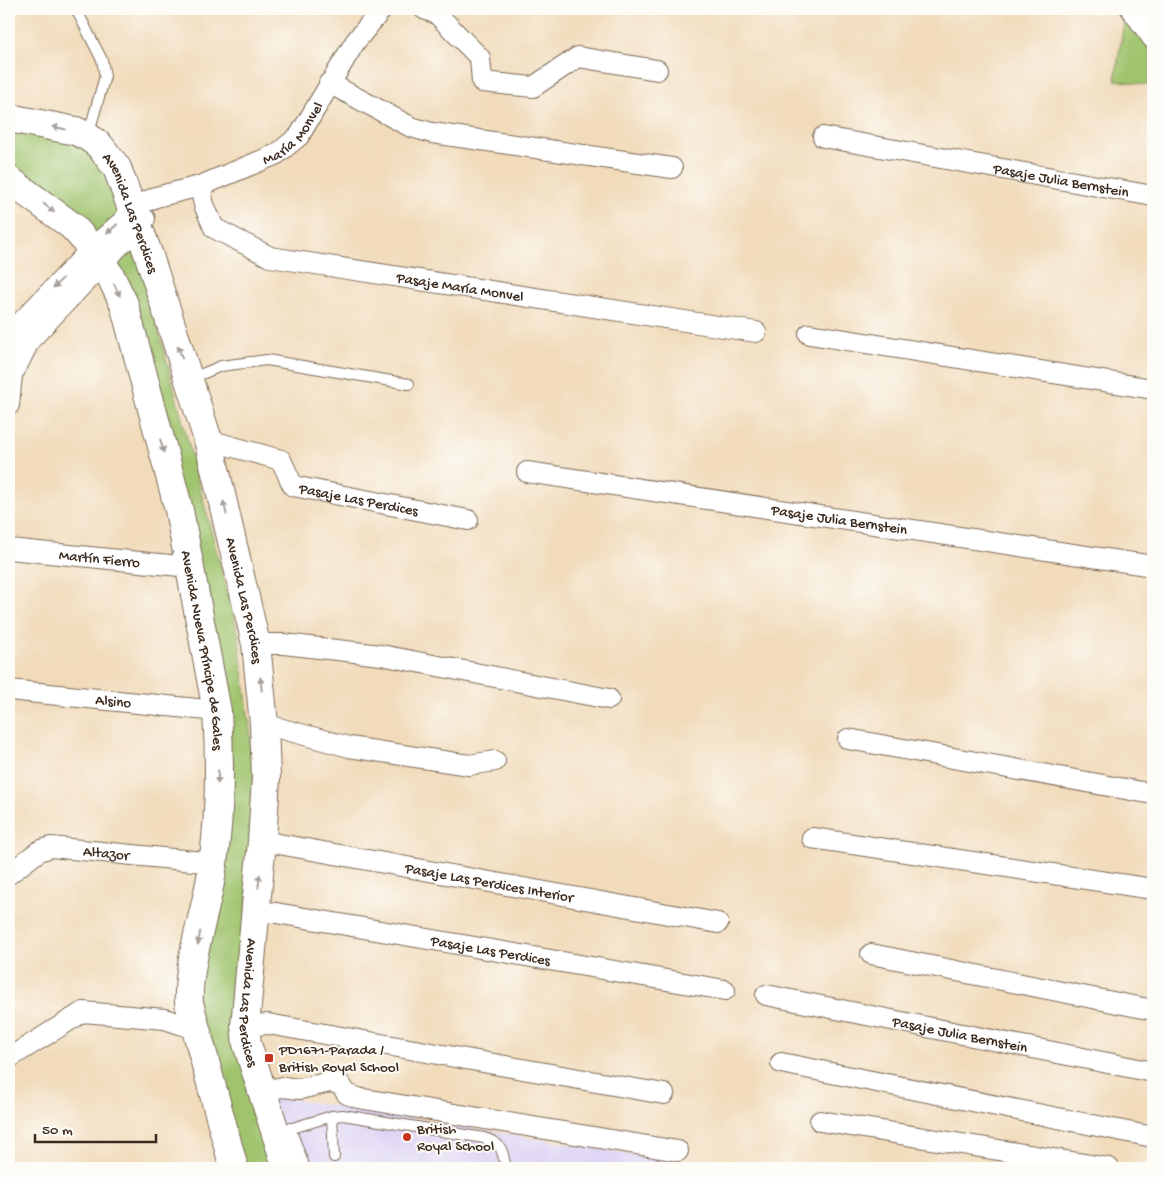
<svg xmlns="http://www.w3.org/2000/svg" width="1162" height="1177" viewBox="0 0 1162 1177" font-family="'Gochi Hand',sans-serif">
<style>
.built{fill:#ded5f5}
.green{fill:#a0c46e;stroke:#6e7746}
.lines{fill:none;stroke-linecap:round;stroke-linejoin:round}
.service-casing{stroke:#7b6855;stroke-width:12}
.minor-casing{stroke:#7b6855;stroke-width:22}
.primary-casing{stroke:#7b6855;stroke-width:30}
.service{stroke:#fff;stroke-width:10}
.minor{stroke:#fff;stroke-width:20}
.primary{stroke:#fff;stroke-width:28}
.oneway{fill:#a79f9a}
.poi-dot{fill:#c8321e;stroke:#fdfcf7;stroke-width:2}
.labels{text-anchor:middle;stroke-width:4;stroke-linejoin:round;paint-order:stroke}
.street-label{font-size:15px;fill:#3b2a1e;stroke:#fdfcf7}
.poi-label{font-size:15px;fill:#3b2a1e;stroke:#fdfcf7;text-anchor:start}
</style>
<rect width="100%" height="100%" fill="#fdfcf7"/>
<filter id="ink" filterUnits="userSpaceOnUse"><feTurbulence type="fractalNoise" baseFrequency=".02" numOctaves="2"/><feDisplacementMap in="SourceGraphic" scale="10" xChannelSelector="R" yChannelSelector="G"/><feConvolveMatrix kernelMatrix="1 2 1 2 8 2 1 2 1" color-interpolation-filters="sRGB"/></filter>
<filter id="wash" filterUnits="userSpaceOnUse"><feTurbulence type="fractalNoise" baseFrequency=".0096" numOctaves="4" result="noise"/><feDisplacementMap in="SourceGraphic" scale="20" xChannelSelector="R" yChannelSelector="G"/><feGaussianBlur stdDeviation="1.12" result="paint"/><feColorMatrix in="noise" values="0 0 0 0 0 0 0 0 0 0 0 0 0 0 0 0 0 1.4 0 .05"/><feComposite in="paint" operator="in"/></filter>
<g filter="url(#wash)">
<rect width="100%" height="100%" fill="#f1dbbb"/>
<path class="built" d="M 271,1096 L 498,1132 L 713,1168 L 294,1168 Z"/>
<g class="green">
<path d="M 1125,15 L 1153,53 L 1153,86 L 1115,80 Z"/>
<path d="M 9,122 L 97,148 L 138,251 L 238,633 L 255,769 L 242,976 L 278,1168 L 242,1168 L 196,1001 L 226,729 L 115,272 L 9,176 Z"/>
</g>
</g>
<g filter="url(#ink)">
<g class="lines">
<defs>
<g id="service">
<path d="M 76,9 L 102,60 L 105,76 L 88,136"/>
<path d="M 190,379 L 221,366 L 267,360 L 409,384"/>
<path d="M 332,1116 L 334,1157"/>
<path d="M 290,1128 L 305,1168"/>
<path d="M 276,1133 L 332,1116 L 343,1115 L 484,1138 C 503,1144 502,1150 506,1168"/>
</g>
<g id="minor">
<path d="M 424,9 L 437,14 L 480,58 L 482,82 L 533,87 L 578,57 L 657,70"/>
<path d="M 1131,9 L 1153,39"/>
<path d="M 329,83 L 411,127 L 432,133 L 672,168"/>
<path id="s1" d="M 823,137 L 1153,196"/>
<path id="s2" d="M 200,186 L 204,205 L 214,228 L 270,257 L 756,332"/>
<path d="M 809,334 L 1153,389"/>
<path d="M 15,370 L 30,340 L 145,219"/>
<path id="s3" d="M 9,405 L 12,375 L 13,335 L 20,323 L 92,248 L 143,203 L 156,197 L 200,186 L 277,154 L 299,136 L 355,42 L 382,9"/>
<path id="s4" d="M 209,443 L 219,443 L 281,460 L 293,486 L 468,520"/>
<path id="s5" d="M 527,472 L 1153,566"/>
<path id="s6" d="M 9,549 L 190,567"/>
<path d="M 256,644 L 284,644 L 381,655 L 609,699"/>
<path id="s7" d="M 9,690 L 217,711"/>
<path d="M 264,724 L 349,747 L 469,765 L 495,761"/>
<path d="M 848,739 L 1153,794"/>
<path d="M 812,838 L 1153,889"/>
<path id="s8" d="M 262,841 L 718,923"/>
<path id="s9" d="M 9,874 L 39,851 L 51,847 L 214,863"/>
<path id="s10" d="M 256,911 L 276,913 L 725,990"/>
<path d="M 871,954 L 1153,1010"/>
<path id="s11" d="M 766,995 L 1153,1072"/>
<path d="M 245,1026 L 268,1024 L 664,1094"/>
<path d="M 9,1058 L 83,1012 L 165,1019 L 195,1029"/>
<path d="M 781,1063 L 1153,1137"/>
<path d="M 262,1091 L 283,1087 L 300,1089 L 330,1082 L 340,1084 L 347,1094 L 358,1098 L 678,1151"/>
<path d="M 820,1121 L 1109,1168"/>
</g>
<g id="primary">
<path id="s12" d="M 9,118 L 76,131 L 88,137 L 99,145 L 117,168 L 149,256 L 209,443 L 256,644 L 264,724 L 266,778 L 262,841 L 245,1026 L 247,1044 L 287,1168"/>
<path id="s13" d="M 9,180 L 72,226 L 83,238 L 110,275 L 124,304 L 179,510 L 217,711 C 220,759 220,816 213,864 C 208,908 187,959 189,1003 L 234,1168"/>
</g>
</defs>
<use href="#service" class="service-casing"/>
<use href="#minor" class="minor-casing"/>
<use href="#primary" class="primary-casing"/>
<use href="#service" class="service"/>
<use href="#minor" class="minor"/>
<use href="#primary" class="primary"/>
</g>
<defs><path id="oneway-solid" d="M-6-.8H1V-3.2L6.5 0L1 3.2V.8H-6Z" transform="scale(1.25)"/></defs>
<g class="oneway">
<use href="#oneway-solid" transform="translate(59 128) rotate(-169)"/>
<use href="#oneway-solid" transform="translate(49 208) rotate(38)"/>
<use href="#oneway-solid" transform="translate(112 229) rotate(138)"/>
<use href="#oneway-solid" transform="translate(58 283) rotate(134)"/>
<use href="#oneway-solid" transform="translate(117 290) rotate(65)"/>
<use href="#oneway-solid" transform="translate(180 352) rotate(-108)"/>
<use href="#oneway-solid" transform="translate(162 446) rotate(75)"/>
<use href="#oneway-solid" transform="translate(225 508) rotate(-103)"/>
<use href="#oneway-solid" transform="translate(261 684) rotate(-96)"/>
<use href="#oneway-solid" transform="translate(218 777) rotate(92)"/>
<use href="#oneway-solid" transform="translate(259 881) rotate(-85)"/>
<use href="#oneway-solid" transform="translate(199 938) rotate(101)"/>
</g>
</g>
<g class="poi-dot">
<rect x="264" y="1053" width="10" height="10" rx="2.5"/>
<circle cx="407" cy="1137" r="5"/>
</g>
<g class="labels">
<g class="street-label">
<text dy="5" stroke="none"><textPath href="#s3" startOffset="425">María Monvel</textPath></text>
<text dy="5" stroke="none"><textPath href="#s1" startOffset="242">Pasaje Julia Bernstein</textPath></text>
<text dy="5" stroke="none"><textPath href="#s12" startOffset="171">Avenida Las Perdices</textPath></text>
<text dy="5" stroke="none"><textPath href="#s2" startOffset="300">Pasaje María Monvel</textPath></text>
<text dy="5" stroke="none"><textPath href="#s4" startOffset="170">Pasaje Las Perdices</textPath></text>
<text dy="5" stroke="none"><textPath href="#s5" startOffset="316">Pasaje Julia Bernstein</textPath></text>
<text dy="5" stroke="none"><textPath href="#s6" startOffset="91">Martín Fierro</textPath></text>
<text dy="5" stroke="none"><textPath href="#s12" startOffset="576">Avenida Las Perdices</textPath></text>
<text dy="5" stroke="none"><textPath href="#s13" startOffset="528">Avenida Nueva Príncipe de Gales</textPath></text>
<text dy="5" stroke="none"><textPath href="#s7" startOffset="105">Alsino</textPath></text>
<text dy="5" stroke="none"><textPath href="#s9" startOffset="106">Altazor</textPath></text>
<text dy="5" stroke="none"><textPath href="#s8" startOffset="231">Pasaje Las Perdices Interior</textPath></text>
<text dy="5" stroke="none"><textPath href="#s10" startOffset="238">Pasaje Las Perdices</textPath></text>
<text dy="5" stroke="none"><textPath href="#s12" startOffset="981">Avenida Las Perdices</textPath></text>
<text dy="5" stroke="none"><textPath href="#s11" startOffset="198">Pasaje Julia Bernstein</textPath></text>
</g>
<g class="poi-label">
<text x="279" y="1054">PD1671-Parada /<tspan x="279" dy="17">British Royal School</tspan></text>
<text x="417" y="1133">British<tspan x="417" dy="17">Royal School</tspan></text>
</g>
</g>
<rect width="1162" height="1177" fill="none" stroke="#fdfcf7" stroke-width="30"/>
<path d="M35 1134v8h121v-8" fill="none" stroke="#3b2a1e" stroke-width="2.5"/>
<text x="42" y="1134" font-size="15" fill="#3b2a1e" stroke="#fdfcf7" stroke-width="4" paint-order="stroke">50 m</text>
</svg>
